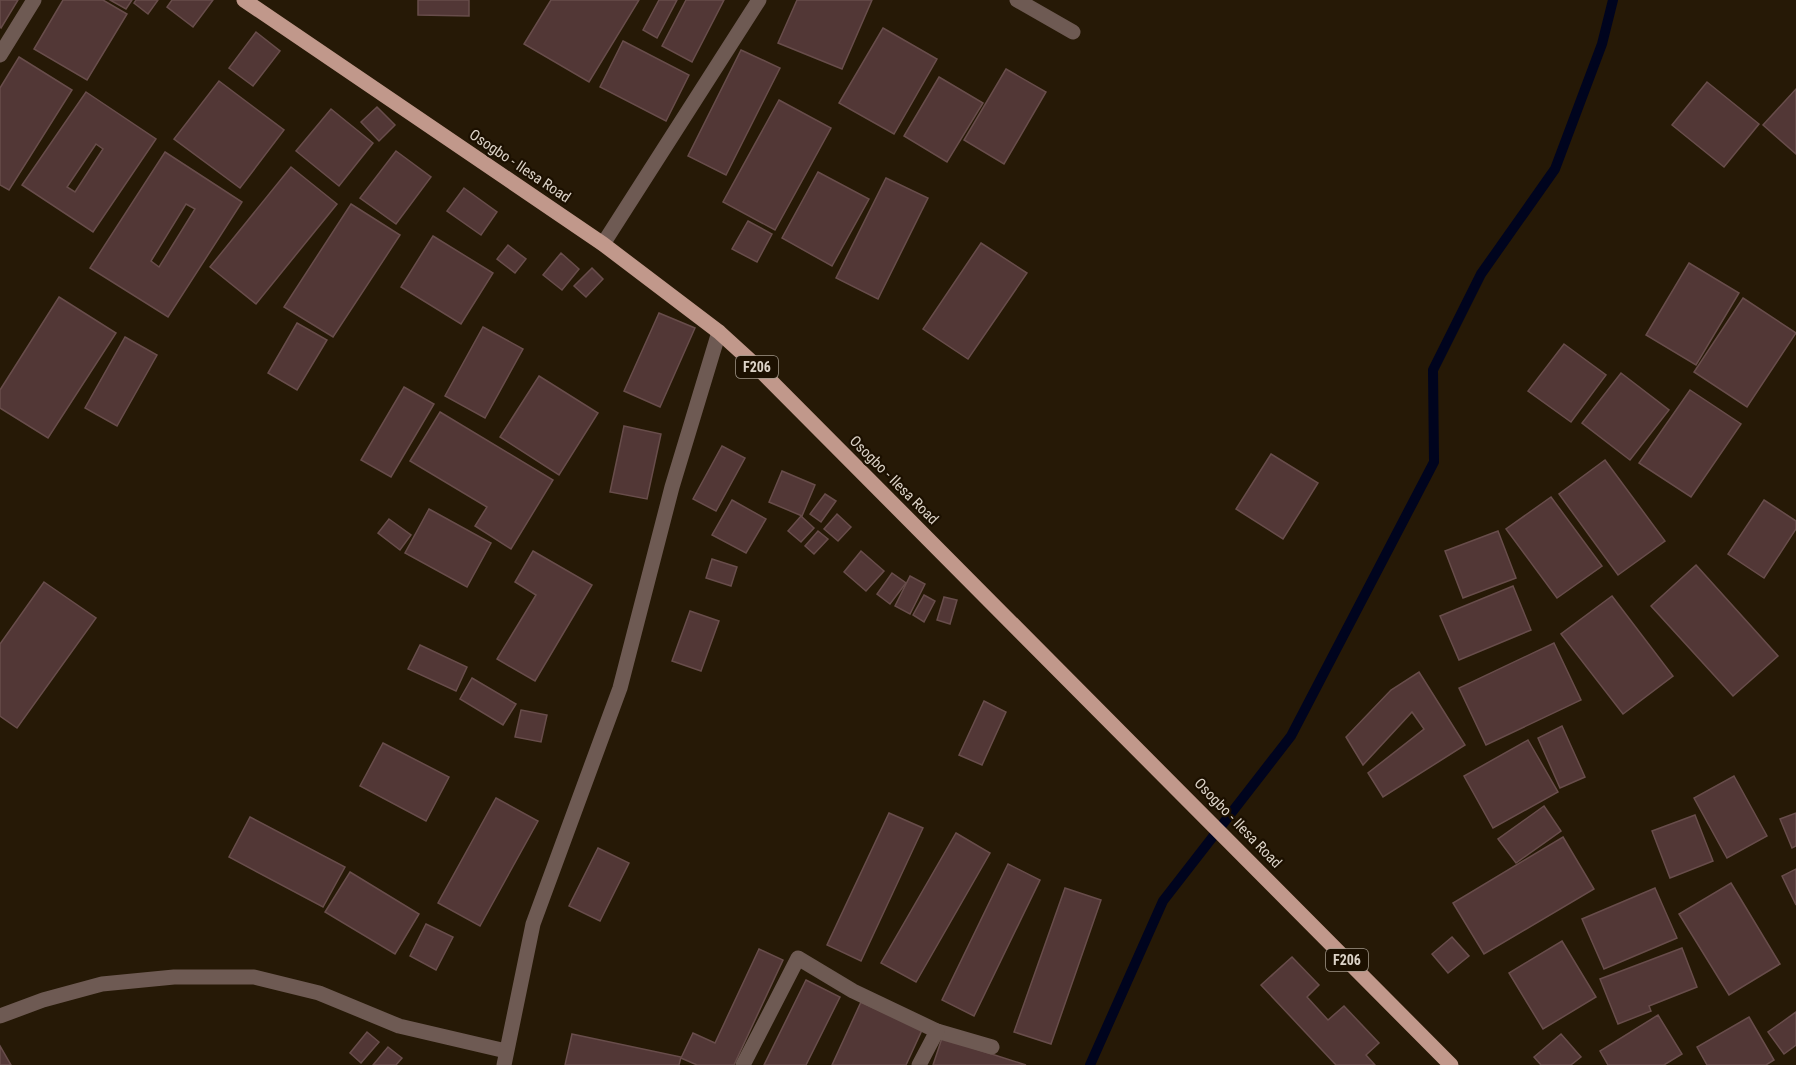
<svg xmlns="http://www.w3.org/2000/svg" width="1796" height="1065" viewBox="0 0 1796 1065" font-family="'Roboto Condensed',sans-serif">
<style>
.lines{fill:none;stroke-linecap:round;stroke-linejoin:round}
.stream{stroke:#00041e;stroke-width:10}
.building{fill:#523736;stroke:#684d4b;stroke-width:1.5;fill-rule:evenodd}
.minor{stroke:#6e5a53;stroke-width:15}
.primary{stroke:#c1988b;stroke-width:15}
.labels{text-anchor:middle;stroke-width:4.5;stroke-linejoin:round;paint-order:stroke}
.shield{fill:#1c1000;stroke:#a2988b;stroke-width:1.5}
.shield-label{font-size:14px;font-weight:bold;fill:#dcd3c7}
.street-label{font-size:15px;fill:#dcd3c7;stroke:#1c1000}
</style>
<rect width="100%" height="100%" fill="#261906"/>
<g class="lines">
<path class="stream" d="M 1090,1065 L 1163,901 L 1291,736 L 1434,462 L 1433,370 L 1481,274 L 1555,169 L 1602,44 L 1613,0"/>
</g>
<g class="building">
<path d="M 0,0 L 18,0 L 1,28 L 0,27 Z"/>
<path d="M 63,0 L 103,0 L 127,14 L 87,80 L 34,49 Z"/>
<path d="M 110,0 L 132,0 L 126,9 Z"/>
<path d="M 136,0 L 158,0 L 148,14 L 134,3 Z"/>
<path d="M 172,0 L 213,0 L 193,27 L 167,7 Z"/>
<path d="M 418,0 L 469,0 L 469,16 L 418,15 Z"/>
<path d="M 551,0 L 639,0 L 589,82 L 524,44 Z"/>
<path d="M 659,0 L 677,0 L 657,38 L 643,30 Z"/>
<path d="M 686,0 L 724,0 L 692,62 L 662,46 Z"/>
<path d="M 797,0 L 872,0 L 842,69 L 778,43 Z"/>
<path d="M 883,28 L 937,59 L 894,134 L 839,103 Z"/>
<path d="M 256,32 L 280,51 L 253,86 L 229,68 Z"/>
<path d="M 623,41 L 689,75 L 666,121 L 600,87 Z"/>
<path d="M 741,50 L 780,68 L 726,175 L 688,156 Z"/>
<path d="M 19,57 L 72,90 L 9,190 L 0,185 L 0,88 Z"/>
<path d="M 1006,69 L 1046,92 L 1004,164 L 964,140 Z"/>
<path d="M 939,77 L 983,103 L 947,162 L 904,136 Z"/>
<path d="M 219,81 L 284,130 L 240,188 L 174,139 Z"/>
<path d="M 1707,82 L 1759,124 L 1724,167 L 1672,125 Z"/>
<path d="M 1796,89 L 1796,154 L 1763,125 Z"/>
<path d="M 86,92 L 156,139 L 93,232 L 22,185 ZM 96,144 L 103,149 L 75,192 L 67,187 Z"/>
<path d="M 779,100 L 831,128 L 775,230 L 723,202 Z"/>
<path d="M 377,107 L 395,125 L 379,141 L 361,122 Z"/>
<path d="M 331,109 L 373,143 L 339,186 L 296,151 Z"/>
<path d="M 396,151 L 431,177 L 396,224 L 360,198 Z"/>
<path d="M 165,152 L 242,202 L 168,317 L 90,268 ZM 186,204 L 195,209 L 159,267 L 151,261 Z"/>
<path d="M 291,167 L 337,204 L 256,304 L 210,267 Z"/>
<path d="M 818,172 L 869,199 L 832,266 L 782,238 Z"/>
<path d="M 886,178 L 928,198 L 878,299 L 836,278 Z"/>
<path d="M 464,188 L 497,212 L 481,235 L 447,211 Z"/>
<path d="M 351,204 L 400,235 L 333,337 L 284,307 Z"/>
<path d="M 748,221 L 772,234 L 757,262 L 732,249 Z"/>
<path d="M 433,236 L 493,273 L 461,324 L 401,287 Z"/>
<path d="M 981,243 L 1027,273 L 968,359 L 923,329 Z"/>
<path d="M 508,245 L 526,259 L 515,273 L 497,259 Z"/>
<path d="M 561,253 L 579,269 L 562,290 L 543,275 Z"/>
<path d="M 1689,263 L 1739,293 L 1696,365 L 1646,335 Z"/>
<path d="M 592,268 L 603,279 L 586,297 L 574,286 Z"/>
<path d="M 59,297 L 116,333 L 48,438 L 0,408 L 0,390 Z"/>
<path d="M 1743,298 L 1796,333 L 1747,407 L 1694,372 Z"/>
<path d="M 659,313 L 695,328 L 660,407 L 624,391 Z"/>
<path d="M 297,323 L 327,340 L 297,390 L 268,373 Z"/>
<path d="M 483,327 L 523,349 L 485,418 L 445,396 Z"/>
<path d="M 125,337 L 157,355 L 117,426 L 85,408 Z"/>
<path d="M 1564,344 L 1606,375 L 1571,422 L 1528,391 Z"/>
<path d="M 1621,373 L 1669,410 L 1630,460 L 1582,423 Z"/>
<path d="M 539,376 L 598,413 L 559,475 L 500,437 Z"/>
<path d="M 404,387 L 434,404 L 391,477 L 361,460 Z"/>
<path d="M 1690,390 L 1741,424 L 1691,497 L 1639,463 Z"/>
<path d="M 440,412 L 553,480 L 511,549 L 475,526 L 487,507 L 410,461 Z"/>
<path d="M 624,426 L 661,434 L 647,499 L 610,492 Z"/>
<path d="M 722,446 L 745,458 L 716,511 L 693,499 Z"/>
<path d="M 1271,454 L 1318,483 L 1283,539 L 1236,509 Z"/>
<path d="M 1605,460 L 1665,541 L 1618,575 L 1559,494 Z"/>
<path d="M 782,471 L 815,485 L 802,516 L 769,502 Z"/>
<path d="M 825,494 L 836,501 L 821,522 L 810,514 Z"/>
<path d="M 1551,497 L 1602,566 L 1557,598 L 1506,529 Z"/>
<path d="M 732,500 L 766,519 L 746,553 L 712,535 Z"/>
<path d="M 1764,500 L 1796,521 L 1796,529 L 1764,578 L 1728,554 Z"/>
<path d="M 429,509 L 491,543 L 467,587 L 405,553 Z"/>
<path d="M 837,514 L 851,527 L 838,541 L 824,529 Z"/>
<path d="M 801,516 L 814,528 L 801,542 L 788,531 Z"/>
<path d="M 389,519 L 411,535 L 400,550 L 378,533 Z"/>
<path d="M 818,531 L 828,539 L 814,554 L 805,546 Z"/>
<path d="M 1498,531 L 1516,578 L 1463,598 L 1445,551 Z"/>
<path d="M 533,551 L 592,585 L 535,681 L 497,659 L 536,595 L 515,582 Z"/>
<path d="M 861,551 L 884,571 L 866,591 L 844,572 Z"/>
<path d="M 712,559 L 737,567 L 731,586 L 706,578 Z"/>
<path d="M 1696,565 L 1778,656 L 1733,696 L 1651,606 Z"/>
<path d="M 892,573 L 906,583 L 890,604 L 877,594 Z"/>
<path d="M 910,576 L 925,584 L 910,614 L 895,606 Z"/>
<path d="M 44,582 L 96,618 L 17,728 L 0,716 L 0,644 Z"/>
<path d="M 1513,586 L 1531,630 L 1459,660 L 1440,616 Z"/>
<path d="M 924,595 L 935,601 L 924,622 L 913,615 Z"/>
<path d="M 1612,596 L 1673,676 L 1623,714 L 1561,634 Z"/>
<path d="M 944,597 L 957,600 L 950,624 L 937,620 Z"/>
<path d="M 690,611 L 719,621 L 701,671 L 672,661 Z"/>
<path d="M 1554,643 L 1581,700 L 1486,745 L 1459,688 Z"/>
<path d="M 420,645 L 467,667 L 456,691 L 408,669 Z"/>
<path d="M 1419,672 L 1465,745 L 1383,797 L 1368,773 L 1424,729 L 1412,712 L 1363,765 L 1346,737 L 1391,690 Z"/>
<path d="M 472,678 L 516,704 L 503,725 L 460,699 Z"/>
<path d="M 984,701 L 1006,712 L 982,765 L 959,755 Z"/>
<path d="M 521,710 L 547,715 L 541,742 L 515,737 Z"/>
<path d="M 1562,726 L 1585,777 L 1560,788 L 1538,738 Z"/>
<path d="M 1528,740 L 1558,792 L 1493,828 L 1464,776 Z"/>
<path d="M 383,743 L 449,777 L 426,821 L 360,786 Z"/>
<path d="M 1734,776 L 1767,836 L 1727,858 L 1694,798 Z"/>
<path d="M 496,798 L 538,821 L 480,926 L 438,903 Z"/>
<path d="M 1544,806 L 1561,831 L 1516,863 L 1498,839 Z"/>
<path d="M 889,813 L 923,828 L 861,961 L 827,945 Z"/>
<path d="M 1796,813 L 1796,846 L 1792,848 L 1780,819 Z"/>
<path d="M 1695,815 L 1713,861 L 1670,878 L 1652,831 Z"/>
<path d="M 250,817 L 345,867 L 323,907 L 229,857 Z"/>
<path d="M 956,833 L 990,853 L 916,982 L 881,963 Z"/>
<path d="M 1563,837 L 1594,889 L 1484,954 L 1453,903 Z"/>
<path d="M 598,848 L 629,863 L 600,921 L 569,906 Z"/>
<path d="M 1008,864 L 1040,880 L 974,1016 L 942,1000 Z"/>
<path d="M 1796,869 L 1796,905 L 1782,876 Z"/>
<path d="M 350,872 L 419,914 L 395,954 L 325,912 Z"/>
<path d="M 1731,883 L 1780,964 L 1729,995 L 1679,914 Z"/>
<path d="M 1065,888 L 1101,900 L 1051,1044 L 1014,1032 Z"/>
<path d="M 1655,888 L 1677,938 L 1604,969 L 1582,919 Z"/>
<path d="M 426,924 L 453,937 L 436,970 L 410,956 Z"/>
<path d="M 1452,937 L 1469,956 L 1448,973 L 1432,954 Z"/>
<path d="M 1562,941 L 1596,997 L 1543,1029 L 1509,973 Z"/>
<path d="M 1682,948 L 1697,987 L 1649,1006 L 1651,1011 L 1618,1024 L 1600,979 Z"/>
<path d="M 759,949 L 783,960 L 734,1065 L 697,1065 L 681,1058 L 693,1033 L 715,1043 Z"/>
<path d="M 1292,957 L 1319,985 L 1307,997 L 1328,1020 L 1344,1006 L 1379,1043 L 1366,1055 L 1375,1065 L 1336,1065 L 1261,985 Z"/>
<path d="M 806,980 L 840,997 L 806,1065 L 764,1065 Z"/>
<path d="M 861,1002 L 922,1030 L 906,1065 L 832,1065 Z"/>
<path d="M 1796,1012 L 1796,1045 L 1784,1054 L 1768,1032 Z"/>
<path d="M 1658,1015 L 1682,1054 L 1664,1065 L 1608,1065 L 1600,1051 Z"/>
<path d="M 1749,1017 L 1774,1060 L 1766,1065 L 1707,1065 L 1697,1047 Z"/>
<path d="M 367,1032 L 379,1042 L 361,1063 L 350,1053 Z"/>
<path d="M 572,1034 L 681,1057 L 679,1065 L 565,1065 Z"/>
<path d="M 1561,1034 L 1581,1057 L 1571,1065 L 1541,1065 L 1534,1057 Z"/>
<path d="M 942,1038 L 1026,1065 L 933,1065 Z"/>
<path d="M 0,1046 L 11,1065 L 0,1065 Z"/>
<path d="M 388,1047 L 402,1058 L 396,1065 L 373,1065 Z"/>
</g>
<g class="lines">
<g class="minor">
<path d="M 1017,0 L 1073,32"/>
<path d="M 0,55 L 34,0"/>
<path d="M 603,244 L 759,0"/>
<path d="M 0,1016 L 43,1000 L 102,984 L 174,977 L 254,977 L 319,993 L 399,1026 L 506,1051"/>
<path d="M 504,1065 L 533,924 L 620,688 L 672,487 L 719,332"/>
<path d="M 743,1065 L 798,958 L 853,991 L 937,1031 L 992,1047"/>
<path d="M 919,1065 L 937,1031"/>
</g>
<path class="primary" d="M 244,0 L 603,244 L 719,332 L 753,363 L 1451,1065"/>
</g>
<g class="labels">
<g class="shield">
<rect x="736" y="356" width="42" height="22" rx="4.5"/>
<rect x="1326" y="949" width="42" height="22" rx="4.5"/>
</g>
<g class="shield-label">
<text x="757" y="372">F206</text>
<text x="1347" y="965">F206</text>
</g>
<g class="street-label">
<text transform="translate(520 166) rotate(34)" y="5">Osogbo - Ilesa Road</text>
<text transform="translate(894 480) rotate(45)" y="5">Osogbo - Ilesa Road</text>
<text transform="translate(1238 823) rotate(46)" y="5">Osogbo - Ilesa Road</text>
</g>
</g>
</svg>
